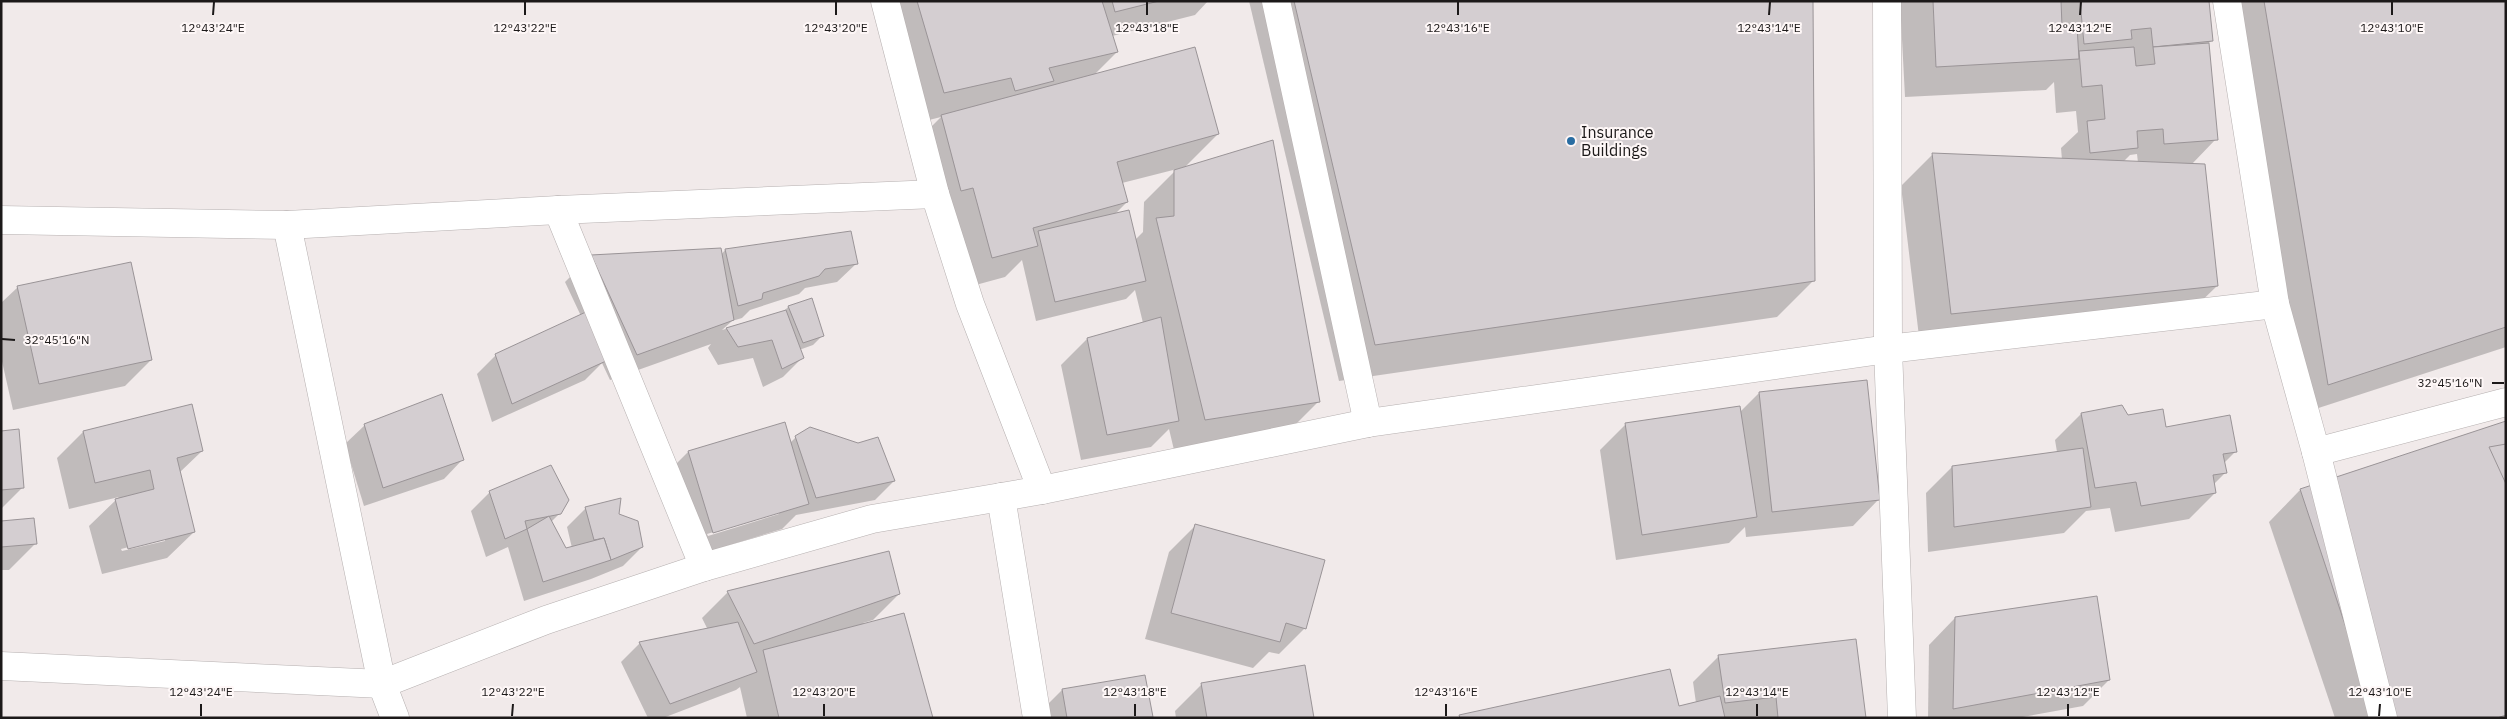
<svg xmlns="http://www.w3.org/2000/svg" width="2507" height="719" viewBox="0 0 2507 719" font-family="'IBM Plex Sans',sans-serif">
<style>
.shadow{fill:#0003;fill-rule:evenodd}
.building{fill:#d4ced1;stroke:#9a9497}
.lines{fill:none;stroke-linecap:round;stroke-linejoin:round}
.minor-casing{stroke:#b6b0b0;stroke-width:29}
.minor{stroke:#fff;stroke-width:28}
.ticks{fill:none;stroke:#1c1919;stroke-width:2}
.poi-dot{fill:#296da2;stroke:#fef7f7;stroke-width:2}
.labels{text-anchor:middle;stroke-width:4;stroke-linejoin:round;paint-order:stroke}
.poi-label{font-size:16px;fill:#1c1919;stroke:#fef7f7;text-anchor:start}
.ticks-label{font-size:12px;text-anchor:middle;fill:#1c1919;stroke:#fef7f7;stroke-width:4;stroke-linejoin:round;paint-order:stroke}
</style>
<rect width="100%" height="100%" fill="#f1eaea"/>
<g class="shadow">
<path d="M 877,1 L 1208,1 L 1195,15 L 1112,36 L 1117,52 L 1093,76 L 1218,134 L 1185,167 L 1122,183 L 1127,202 L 1115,214 L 1135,240 L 1143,232 L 1144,202 L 1175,171 L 1318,402 L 1287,433 L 1174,450 L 1169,429 L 1151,447 L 1081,460 L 1061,365 L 1087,339 L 1143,323 L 1135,290 L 1126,299 L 1036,321 L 1022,260 L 1005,277 L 961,289 L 910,148 L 941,117 L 913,124 Z"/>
<path d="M 1249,1 L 1812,1 L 1814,280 L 1777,317 L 1339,381 Z"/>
<path d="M 1900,1 L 2208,1 L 2212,40 L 2208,44 L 2216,139 L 2191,165 L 2217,286 L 2185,317 L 1920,345 L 1901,186 L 1932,155 L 2062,160 L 2061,148 L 2078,132 L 2076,111 L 2056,113 L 2054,82 L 2046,90 L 1905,97 ZM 2137,154 L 2138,163 L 2123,162 L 2130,155 Z"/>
<path d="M 2228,1 L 2506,1 L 2506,347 L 2297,415 Z"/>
<path d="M 725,250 L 857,263 L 837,282 L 805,288 L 799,294 L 750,310 L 742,318 L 732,321 L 722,330 L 782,313 L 788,307 L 823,335 L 813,345 L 799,350 L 802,358 L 783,377 L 763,387 L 753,358 L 718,365 L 708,348 L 711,344 L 610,380 L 602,363 L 585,380 L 492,422 L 477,374 L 496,355 L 581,316 L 565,282 L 591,256 L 721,255 Z"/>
<path d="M 18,287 L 151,360 L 125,386 L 13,410 L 1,357 L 1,303 Z"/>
<path d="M 1759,393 L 1879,499 L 1853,526 L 1746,537 L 1745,527 L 1729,543 L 1616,560 L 1600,450 L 1626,424 L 1740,412 Z"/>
<path d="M 2081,414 L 2128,417 L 2236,451 L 2224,463 L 2226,472 L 2213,485 L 2215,493 L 2189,519 L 2115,532 L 2110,508 L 2086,511 L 2064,533 L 1928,552 L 1926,493 L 1952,467 L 2057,452 L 2055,440 Z"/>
<path d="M 784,423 L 790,443 L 796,437 L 894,481 L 875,500 L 796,515 L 782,529 L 687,558 L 662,478 L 688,452 ZM 779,512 L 779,514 L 708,536 L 707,534 Z"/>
<path d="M 2506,423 L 2506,718 L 2335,718 L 2269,522 L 2300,490 Z"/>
<path d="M 365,425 L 463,459 L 444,479 L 364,506 L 345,444 Z"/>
<path d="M 83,432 L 202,451 L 179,473 L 194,532 L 167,558 L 102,574 L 89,526 L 119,497 L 69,509 L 57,458 ZM 165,538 L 165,541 L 122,551 L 121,549 Z"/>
<path d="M 1,433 L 23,487 L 1,509 Z"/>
<path d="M 490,492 L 560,513 L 551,522 L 566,550 L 572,548 L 567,527 L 586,508 L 617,515 L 642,547 L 623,566 L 591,579 L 524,601 L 508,547 L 486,557 L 471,511 Z"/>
<path d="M 1,522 L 36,543 L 9,570 L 1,570 Z"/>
<path d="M 1195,526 L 1305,628 L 1279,654 L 1269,652 L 1253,668 L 1145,639 L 1169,552 Z"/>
<path d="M 728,592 L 899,594 L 873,620 L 863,623 L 932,718 L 747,718 L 740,687 L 736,690 L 663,718 L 648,718 L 621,662 L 640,643 L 708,630 L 702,618 Z"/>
<path d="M 1955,618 L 2109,680 L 2083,706 L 2017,718 L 1928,718 L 1929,645 Z"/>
<path d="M 1719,656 L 1864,718 L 1459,718 L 1678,707 L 1696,703 L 1693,682 Z"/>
<path d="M 1304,667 L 1312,718 L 1176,718 L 1175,711 L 1201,685 Z"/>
<path d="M 1062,690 L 1152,717 L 1045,718 L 1043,709 Z"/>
</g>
<g class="building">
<path d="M 917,1 L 1102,1 L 1118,52 L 1049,68 L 1054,81 L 1015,91 L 1011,78 L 944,93 Z"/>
<path d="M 1112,1 L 1159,1 L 1115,12 Z"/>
<path d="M 1294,1 L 1813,1 L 1815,281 L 1375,345 Z"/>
<path d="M 1933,1 L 2061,1 L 2062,26 L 2077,26 L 2079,59 L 1936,67 Z"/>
<path d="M 2080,1 L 2209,1 L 2213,41 L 2153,47 L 2151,28 L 2131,30 L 2132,39 L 2084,44 Z"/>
<path d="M 2264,1 L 2506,1 L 2506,327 L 2328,385 Z"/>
<path d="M 2209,43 L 2218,140 L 2164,144 L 2163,129 L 2137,131 L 2138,148 L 2090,153 L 2087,121 L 2105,119 L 2102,85 L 2082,87 L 2079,51 L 2134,47 L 2136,66 L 2155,64 L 2153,47 Z"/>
<path d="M 1195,47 L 1219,134 L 1117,162 L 1128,202 L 1033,228 L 1038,246 L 992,258 L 973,188 L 961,191 L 941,115 Z"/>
<path d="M 1273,140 L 1320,402 L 1205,420 L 1156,218 L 1174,216 L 1174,170 Z"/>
<path d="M 1932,153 L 2205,164 L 2218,286 L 1951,314 Z"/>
<path d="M 1129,210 L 1146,281 L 1055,302 L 1038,231 Z"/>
<path d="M 851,231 L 858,264 L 825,269 L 819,276 L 763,293 L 762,299 L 738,306 L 725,249 Z"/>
<path d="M 721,248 L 734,320 L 637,355 L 591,255 Z"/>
<path d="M 131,262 L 152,360 L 39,384 L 17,286 Z"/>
<path d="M 812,298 L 824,336 L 803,343 L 788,306 Z"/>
<path d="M 786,310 L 804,358 L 782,369 L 772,340 L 738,347 L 726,328 Z"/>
<path d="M 588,311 L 606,361 L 512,404 L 495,354 Z"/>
<path d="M 1161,317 L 1179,421 L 1107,435 L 1087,338 Z"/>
<path d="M 1867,380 L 1880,500 L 1772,512 L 1759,392 Z"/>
<path d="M 442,394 L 464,460 L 383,488 L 364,424 Z"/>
<path d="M 192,404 L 203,451 L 177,458 L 195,532 L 128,549 L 115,499 L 154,489 L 150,470 L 95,483 L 83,431 Z"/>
<path d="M 2122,405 L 2128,415 L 2163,409 L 2166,427 L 2230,415 L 2237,452 L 2223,454 L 2227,473 L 2213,475 L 2216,493 L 2141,506 L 2136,482 L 2095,488 L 2081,413 Z"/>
<path d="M 1740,406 L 1757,517 L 1642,535 L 1625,423 Z"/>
<path d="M 2506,421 L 2506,715 L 2497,718 L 2376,718 L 2300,489 Z"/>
<path d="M 785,422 L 809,504 L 713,533 L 688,451 Z"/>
<path d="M 810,427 L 858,443 L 878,437 L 895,481 L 816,498 L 795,436 Z"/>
<path d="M 19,429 L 24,488 L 1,490 L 1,431 Z"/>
<path d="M 2506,444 L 2506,484 L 2489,447 Z"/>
<path d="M 2083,448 L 2091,507 L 1954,527 L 1952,466 Z"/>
<path d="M 551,465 L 569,500 L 561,514 L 525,521 L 527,529 L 505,539 L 489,491 Z"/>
<path d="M 621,498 L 619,514 L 638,521 L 643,547 L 611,560 L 604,538 L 594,540 L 585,507 Z"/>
<path d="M 549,516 L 566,548 L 604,538 L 611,560 L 543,582 L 527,529 Z"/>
<path d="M 34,518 L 37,544 L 1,547 L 1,521 Z"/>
<path d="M 1195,524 L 1325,560 L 1306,629 L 1286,623 L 1280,642 L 1171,613 Z"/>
<path d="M 889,551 L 900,594 L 754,644 L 727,591 Z"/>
<path d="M 2097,596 L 2110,680 L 1953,709 L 1955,617 Z"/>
<path d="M 904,613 L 933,718 L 779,718 L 763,650 Z"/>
<path d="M 738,622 L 757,672 L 670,704 L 639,642 Z"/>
<path d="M 1856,639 L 1866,718 L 1778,718 L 1776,697 L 1725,703 L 1718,655 Z"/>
<path d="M 1305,665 L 1314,718 L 1207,718 L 1201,683 Z"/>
<path d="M 1670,669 L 1679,706 L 1720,696 L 1725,718 L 1460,718 L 1459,715 Z"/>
<path d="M 1145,675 L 1153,717 L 1067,718 L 1062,689 Z"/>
</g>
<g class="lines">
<defs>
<g id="minor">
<path d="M 885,1 L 935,194 L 970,304 L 1042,490"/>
<path d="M 1276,1 L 1368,423"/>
<path d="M 1887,1 L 1888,349 L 1902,718"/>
<path d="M 2227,1 L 2275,304 L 2316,452 L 2383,718"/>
<path d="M 558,210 L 704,567"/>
<path d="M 1,220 L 287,225 L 558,210 L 935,194"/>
<path d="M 287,225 L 382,684 L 395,718"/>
<path d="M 2316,452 L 2506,402"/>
<path d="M 1001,497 L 1037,718"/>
<path d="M 1,666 L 382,684 L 546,620 L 704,567 L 872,519 L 1042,490 L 1368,423 L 1888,349 L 2275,304"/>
</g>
</defs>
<use href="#minor" class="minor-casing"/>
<use href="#minor" class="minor"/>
</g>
<path class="ticks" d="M 213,15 L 214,2M 525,15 L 525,2M 836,15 L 836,2M 1147,15 L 1147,2M 1458,15 L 1458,2M 1769,15 L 1770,2M 2080,15 L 2081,2M 2392,15 L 2392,2M 2,339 L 15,340M 2492,383 L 2504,383M 201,716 L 201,704M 512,716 L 513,704M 824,716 L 824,704M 1135,716 L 1135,704M 1446,716 L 1446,704M 1757,716 L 1757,704M 2068,716 L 2068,704M 2379,716 L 2380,704"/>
<circle class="poi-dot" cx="1571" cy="141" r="5"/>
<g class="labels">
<g class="poi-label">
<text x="1581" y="138">Insurance<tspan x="1581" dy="18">Buildings</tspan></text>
</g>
</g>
<g class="ticks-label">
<text x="213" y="32">12°43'24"E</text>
<text x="525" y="32">12°43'22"E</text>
<text x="1458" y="32">12°43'16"E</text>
<text x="1769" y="32">12°43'14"E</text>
<text x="2080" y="32">12°43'12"E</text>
<text x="2392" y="32">12°43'10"E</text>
<text x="836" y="32">12°43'20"E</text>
<text x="1147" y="32">12°43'18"E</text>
<text x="57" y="344">32°45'16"N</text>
<text x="2450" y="387">32°45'16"N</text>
<text x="201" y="696">12°43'24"E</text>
<text x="513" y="696">12°43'22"E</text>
<text x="824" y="696">12°43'20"E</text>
<text x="1135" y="696">12°43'18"E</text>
<text x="1446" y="696">12°43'16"E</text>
<text x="1757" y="696">12°43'14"E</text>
<text x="2068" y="696">12°43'12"E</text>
<text x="2380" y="696">12°43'10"E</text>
</g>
<rect width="2507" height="719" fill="none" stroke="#1c1919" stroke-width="5"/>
</svg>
